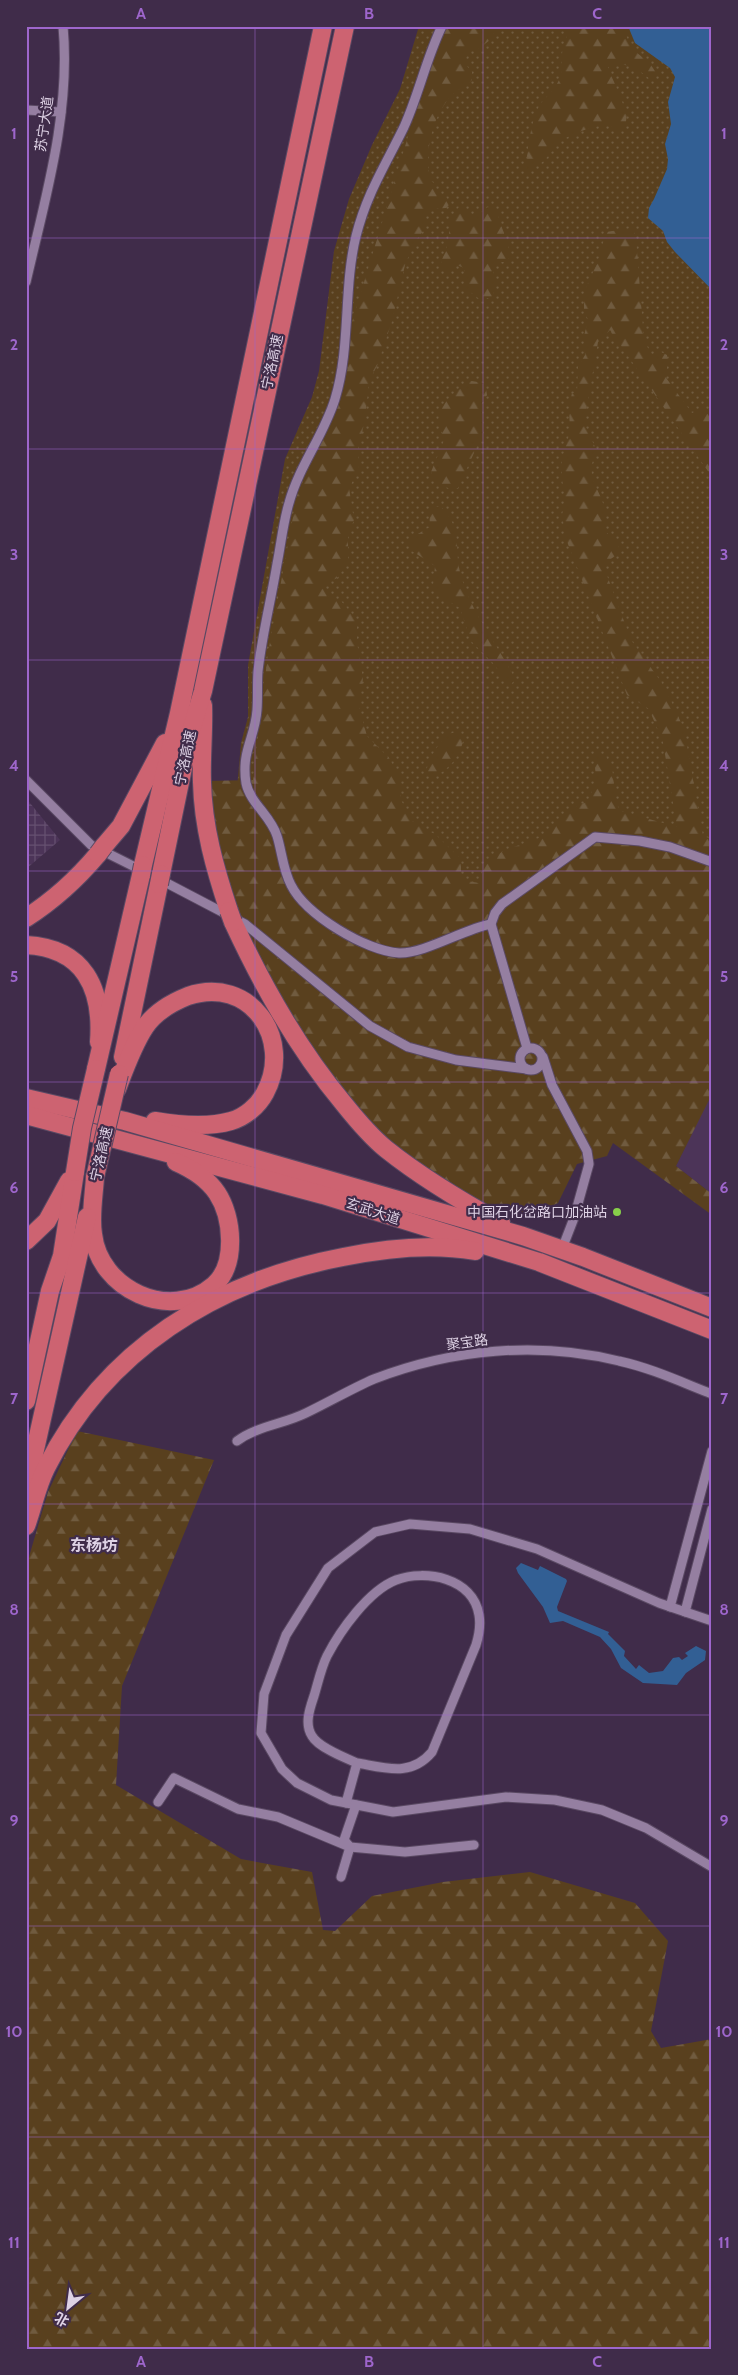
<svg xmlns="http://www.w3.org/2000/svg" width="738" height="2375" viewBox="0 0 738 2375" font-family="Cabin,'Noto Sans SC',sans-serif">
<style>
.built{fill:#4c3458}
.industrial{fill:url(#industrial-grid)}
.grass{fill:url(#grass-dots)}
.forest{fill:url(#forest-firs)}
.water{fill:#325f94}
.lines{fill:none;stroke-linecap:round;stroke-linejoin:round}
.minor-casing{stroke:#5a4963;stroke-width:11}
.highway-casing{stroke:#5a4963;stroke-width:20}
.minor{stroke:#957fa1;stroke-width:9}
.highway{stroke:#cd6371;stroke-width:18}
.highway-bridge-casing{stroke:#5a4963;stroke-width:20;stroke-linecap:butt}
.highway-bridge{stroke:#cd6371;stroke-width:18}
.grid{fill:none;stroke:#9e66cc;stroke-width:1;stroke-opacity:0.55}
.poi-dot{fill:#87cf4a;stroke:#402c4a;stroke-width:2}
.labels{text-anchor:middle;stroke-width:4.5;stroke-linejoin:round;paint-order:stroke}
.street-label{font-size:14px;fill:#ded2e5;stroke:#402c4a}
.poi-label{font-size:14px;fill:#ded2e5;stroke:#402c4a;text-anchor:end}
.quarter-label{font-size:16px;font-weight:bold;fill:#ded2e5;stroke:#402c4a}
.neatline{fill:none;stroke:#9e66cc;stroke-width:2}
.grid-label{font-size:16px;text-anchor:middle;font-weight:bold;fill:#9e66cc}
</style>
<defs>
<pattern id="industrial-grid" width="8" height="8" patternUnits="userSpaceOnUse" patternTransform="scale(1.25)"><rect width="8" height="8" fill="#4c3458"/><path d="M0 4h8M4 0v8" fill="none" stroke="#655070"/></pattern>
<pattern id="grass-dots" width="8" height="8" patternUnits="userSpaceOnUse" patternTransform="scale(1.25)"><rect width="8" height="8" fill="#59401e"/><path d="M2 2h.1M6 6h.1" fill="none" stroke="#705b3f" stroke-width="1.8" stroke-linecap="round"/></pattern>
<pattern id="forest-firs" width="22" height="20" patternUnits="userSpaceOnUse" patternTransform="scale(1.25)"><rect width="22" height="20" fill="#59401e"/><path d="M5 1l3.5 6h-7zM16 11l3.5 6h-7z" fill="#705b3f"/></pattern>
</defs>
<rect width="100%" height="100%" fill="#402c4a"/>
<path class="built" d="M 711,1094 L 712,1094 L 712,1194 L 676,1166 Z"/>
<path class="industrial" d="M 26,798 L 60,840 L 26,869 Z"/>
<path class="grass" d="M 419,26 L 712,26 L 712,893 L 532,915 L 232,845 L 241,743 L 248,717 L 248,665 L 285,459 L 312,397 L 319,371 L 334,251 L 349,199 L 372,145 L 400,89 Z"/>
<g class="forest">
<path d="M 447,26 L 498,26 L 490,40 L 477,50 L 471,49 L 466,58 L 466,65 L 472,72 L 472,80 C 466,86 458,89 453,94 C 432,115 424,152 430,180 L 435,184 L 436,190 L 447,198 L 449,205 L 446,208 L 433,209 L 426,216 L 425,228 L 414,244 L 405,265 L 392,321 L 377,366 L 369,381 L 365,420 L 358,449 L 359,469 L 349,488 L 354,520 L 348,536 L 348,563 L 337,578 L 323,585 L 329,597 L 341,601 L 357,620 L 357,642 L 363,679 L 358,703 L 367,736 L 389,758 L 401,780 L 401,800 L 412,821 L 436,835 L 461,859 L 461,880 L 479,883 L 485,862 L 505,850 L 545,836 L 577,806 L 589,801 L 596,776 L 594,760 L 596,753 C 618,754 612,787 615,800 C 616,804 619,808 621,811 L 677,827 L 663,742 L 649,709 L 627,695 L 566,539 L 562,514 L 566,502 L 562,479 L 562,459 L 570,432 L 569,407 L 572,393 L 577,393 L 578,367 L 585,355 L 584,336 L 588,320 L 584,309 L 584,292 L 598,261 L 606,232 L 633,228 L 636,238 L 644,341 L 652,355 L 661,352 L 667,355 L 667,369 L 664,375 L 692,413 L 699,410 L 704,410 L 710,416 L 712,477 L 610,330 L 598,342 L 584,424 L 597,451 C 582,479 602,488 605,512 C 605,517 604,523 604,529 L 622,551 L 608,561 L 605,570 L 631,640 L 664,686 L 684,729 L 703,836 L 712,839 L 712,1094 L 676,1166 L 712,1194 L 712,1215 L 613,1143 L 607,1156 L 577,1164 L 558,1203 L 529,1217 L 476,1201 L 411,1161 L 353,1105 L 276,996 L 230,899 L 206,781 L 253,780 L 268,653 L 297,495 L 341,396 L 348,367 L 352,322 L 429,67 Z"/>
<path d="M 569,26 L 624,26 C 630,59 645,51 656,73 L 650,79 C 636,68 627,61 608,67 L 627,114 L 625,128 L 620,131 C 617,130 613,126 609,125 C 601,123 568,135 561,141 C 549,152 545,166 526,170 C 527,152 531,118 541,103 C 547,96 554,90 558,82 C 564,73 560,59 563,48 C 565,40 568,35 569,26 Z"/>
<path d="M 460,206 L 464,208 L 466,215 L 475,217 L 488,207 L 497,212 L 511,255 L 506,262 L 496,262 C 490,274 498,286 492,298 L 478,298 L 465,288 L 464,268 L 457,265 L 446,271 L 441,269 C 440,259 445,255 447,246 C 451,231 447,219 460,206 Z"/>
<path d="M 471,381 L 485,383 L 487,395 L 482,403 L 483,433 L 458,488 C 445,491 437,483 431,472 L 445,438 C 443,433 439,428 439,423 C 436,404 458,390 471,381 Z"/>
<path d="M 429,507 L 441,507 C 463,529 454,546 460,572 C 470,612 497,643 515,679 L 510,686 L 493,663 L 471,641 L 460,608 L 441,597 L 433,587 L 435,566 L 412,551 L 409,539 L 430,527 Z"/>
<path d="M 455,732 L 464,736 C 461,756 450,769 432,778 L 427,774 C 425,761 438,747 445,736 Z"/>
<path d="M 77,1431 L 214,1460 L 122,1686 L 116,1785 L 241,1859 L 312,1872 L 323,1930 L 335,1931 L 372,1896 L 443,1882 L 530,1872 L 635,1903 L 668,1941 L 651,2031 L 661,2048 L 712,2039 L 712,2349 L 26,2349 L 26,1567 L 48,1492 Z"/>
</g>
<g class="water">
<path d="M 628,26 L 712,26 L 712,290 L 675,252 L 667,242 L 663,231 L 648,218 L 649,208 L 654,199 L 667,169 L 668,159 L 665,144 L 671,124 L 668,102 L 675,77 L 670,68 L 635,43 Z"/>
<path d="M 521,1563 L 538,1570 L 540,1566 L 566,1579 L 567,1581 L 557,1607 L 558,1611 L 609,1632 L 608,1634 L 625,1651 L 624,1656 L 636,1669 L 639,1665 L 649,1673 L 663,1671 L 673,1658 L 679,1657 L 682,1660 L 688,1656 L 685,1653 L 696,1646 L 706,1651 L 705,1660 L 686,1673 L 677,1685 L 643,1683 L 621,1668 L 611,1649 L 600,1637 L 563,1621 L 550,1623 L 543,1607 L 518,1573 L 516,1568 Z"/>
</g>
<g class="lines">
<defs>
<g id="minor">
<path d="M 442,26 C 426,59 419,94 404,127 C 385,166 367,193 356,236 C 343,289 351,347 335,399 C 324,435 299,466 289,503 C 283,523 281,544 277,564 C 271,600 262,635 258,671 C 257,684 258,697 257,710 C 255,738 241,751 246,783 C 250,803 271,816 277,836 C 282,852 283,870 291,885 C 306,915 366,951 399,953 C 424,954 464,929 491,924"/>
<path d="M 26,110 L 61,112"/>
<path d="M 26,282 C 45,199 71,113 63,26"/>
<path d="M 26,780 L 91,845 L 143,871"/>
<path d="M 159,879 L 245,924 L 370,1026 L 408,1047 L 456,1060 L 527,1069"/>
<circle cx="531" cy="1059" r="11"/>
<path d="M 527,1048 L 491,924 L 495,913 L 502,904 L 595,837 L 640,841 L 670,847 L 712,862"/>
<path d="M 543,1057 L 552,1085 L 587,1151 L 589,1164 L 574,1218 L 562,1249"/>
<path d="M 237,1441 C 257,1426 284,1424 306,1413 C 329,1402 351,1389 374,1379 C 452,1349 538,1341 619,1361 C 651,1368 681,1382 712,1394"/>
<path d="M 670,1607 L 712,1451"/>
<path d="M 685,1612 L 712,1509"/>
<path d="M 712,1621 L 659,1603 L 537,1549 L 470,1529 L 410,1524 L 375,1532 L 328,1568 L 286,1635 L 264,1694 L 261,1733 L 282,1769 L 297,1783 L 331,1800 L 393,1812 L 506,1797 L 555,1800 L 602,1810 L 646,1828 L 712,1867"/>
<path d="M 158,1802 L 174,1778 L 238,1809 L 278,1817 L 350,1847 L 405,1852 L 474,1845"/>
<path d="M 346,1803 L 357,1763 C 386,1768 411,1777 432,1752 L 476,1645 C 479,1635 481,1626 479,1615 C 473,1578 426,1569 396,1580 C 368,1591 340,1631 327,1656 C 321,1668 318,1683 314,1696 C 310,1708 304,1724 312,1736 C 318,1747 345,1758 357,1763"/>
<path d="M 341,1877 L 350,1847 L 344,1840 L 356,1805"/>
</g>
<g id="highway">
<path d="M 203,705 C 204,731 201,757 202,782 C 203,827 215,869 229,911"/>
<path d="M 104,846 L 121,826 L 165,743"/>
<path d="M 143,865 L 179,713 L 323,26"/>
<path d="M 161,874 L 190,734 L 203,691 L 345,26"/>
<path d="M 26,918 C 54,900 77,879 98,854"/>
<path d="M 233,922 C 263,987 298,1049 344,1104 C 356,1119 370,1136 386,1149 C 421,1177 461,1201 501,1223"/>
<path d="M 26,945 C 84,948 103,988 99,1042"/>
<path d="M 123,1057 L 159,884"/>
<path d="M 96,1069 L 141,875"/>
<path d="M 117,1089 C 125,1068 133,1045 145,1027 C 155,1012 173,1002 188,996 C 250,975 294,1039 265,1093 C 258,1106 245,1117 231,1121 C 207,1128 179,1125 155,1121"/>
<path d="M 26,1098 L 125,1121 L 523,1236 L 583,1257 L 712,1308"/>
<path d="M 26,1115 L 323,1195 L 539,1262 L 712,1330"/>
<path d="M 95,1177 C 94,1195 90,1216 93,1234 C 99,1289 170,1323 214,1285 C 237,1265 233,1217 217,1193 C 207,1178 192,1169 176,1162"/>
<path d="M 26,1241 L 47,1221 L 69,1181"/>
<path d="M 26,1401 L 50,1291 L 62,1256 L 75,1172"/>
<path d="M 26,1490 L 87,1217"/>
<path d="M 26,1526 C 33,1507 37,1486 46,1468 C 105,1350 216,1281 343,1257 C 386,1248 431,1243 475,1251"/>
</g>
</defs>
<use href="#minor" class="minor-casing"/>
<use href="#highway" class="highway-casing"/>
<use href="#minor" class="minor"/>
<use href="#highway" class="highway"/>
<defs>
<g id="highway-bridge">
<path d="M 98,854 L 104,846"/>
<path d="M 141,875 L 143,865"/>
<path d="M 159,884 L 161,874"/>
<path d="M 229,911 L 233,922"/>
<path d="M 75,1172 L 82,1128 L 96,1069"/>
<path d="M 95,1177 L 119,1074"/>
</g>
</defs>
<use href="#highway-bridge" class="highway-bridge-casing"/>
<use href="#highway-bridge" class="highway-bridge"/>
</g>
<path class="grid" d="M 255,26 L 255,2349M 483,26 L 483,2349M 26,238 L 712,238M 26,449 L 712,449M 26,660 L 712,660M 26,871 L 712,871M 26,1082 L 712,1082M 26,1293 L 712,1293M 26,1504 L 712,1504M 26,1715 L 712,1715M 26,1926 L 712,1926M 26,2137 L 712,2137"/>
<circle class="poi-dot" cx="617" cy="1212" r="5"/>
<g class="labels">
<g class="street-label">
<text transform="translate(44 124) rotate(-82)" y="5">苏宁大道</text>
<text transform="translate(272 362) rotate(-78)" y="5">宁洛高速</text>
<text transform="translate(185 758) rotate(-78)" y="5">宁洛高速</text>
<text transform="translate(101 1154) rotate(-77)" y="5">宁洛高速</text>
<text transform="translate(373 1211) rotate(18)" y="5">玄武大道</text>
<text transform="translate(467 1342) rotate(-8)" y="5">聚宝路</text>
</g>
<g class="poi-label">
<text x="607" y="1217">中国石化岔路口加油站</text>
</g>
<g class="quarter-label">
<text x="94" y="1551">东杨坊</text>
</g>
</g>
<rect width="738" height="2375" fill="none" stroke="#402c4a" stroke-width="55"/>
<g transform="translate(68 2308) rotate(209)" stroke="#402c4a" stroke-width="4" paint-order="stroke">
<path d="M0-4L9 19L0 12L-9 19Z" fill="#ded2e5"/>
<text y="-8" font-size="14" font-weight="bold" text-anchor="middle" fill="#ded2e5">北</text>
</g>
<rect x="28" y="28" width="682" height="2320" class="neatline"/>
<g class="grid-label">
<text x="141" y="19">A</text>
<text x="369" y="19">B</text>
<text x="597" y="19">C</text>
<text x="14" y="139">1</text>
<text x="724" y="139">1</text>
<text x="14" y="350">2</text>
<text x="724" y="350">2</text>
<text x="14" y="560">3</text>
<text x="724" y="560">3</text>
<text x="14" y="771">4</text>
<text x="724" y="771">4</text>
<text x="14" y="982">5</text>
<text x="724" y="982">5</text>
<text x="14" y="1193">6</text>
<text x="724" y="1193">6</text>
<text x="14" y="1404">7</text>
<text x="724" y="1404">7</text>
<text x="14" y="1615">8</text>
<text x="724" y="1615">8</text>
<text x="14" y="1826">9</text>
<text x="724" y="1826">9</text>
<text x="14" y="2037">10</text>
<text x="724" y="2037">10</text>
<text x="14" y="2248">11</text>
<text x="724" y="2248">11</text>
<text x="141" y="2367">A</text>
<text x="369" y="2367">B</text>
<text x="597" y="2367">C</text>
</g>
</svg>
